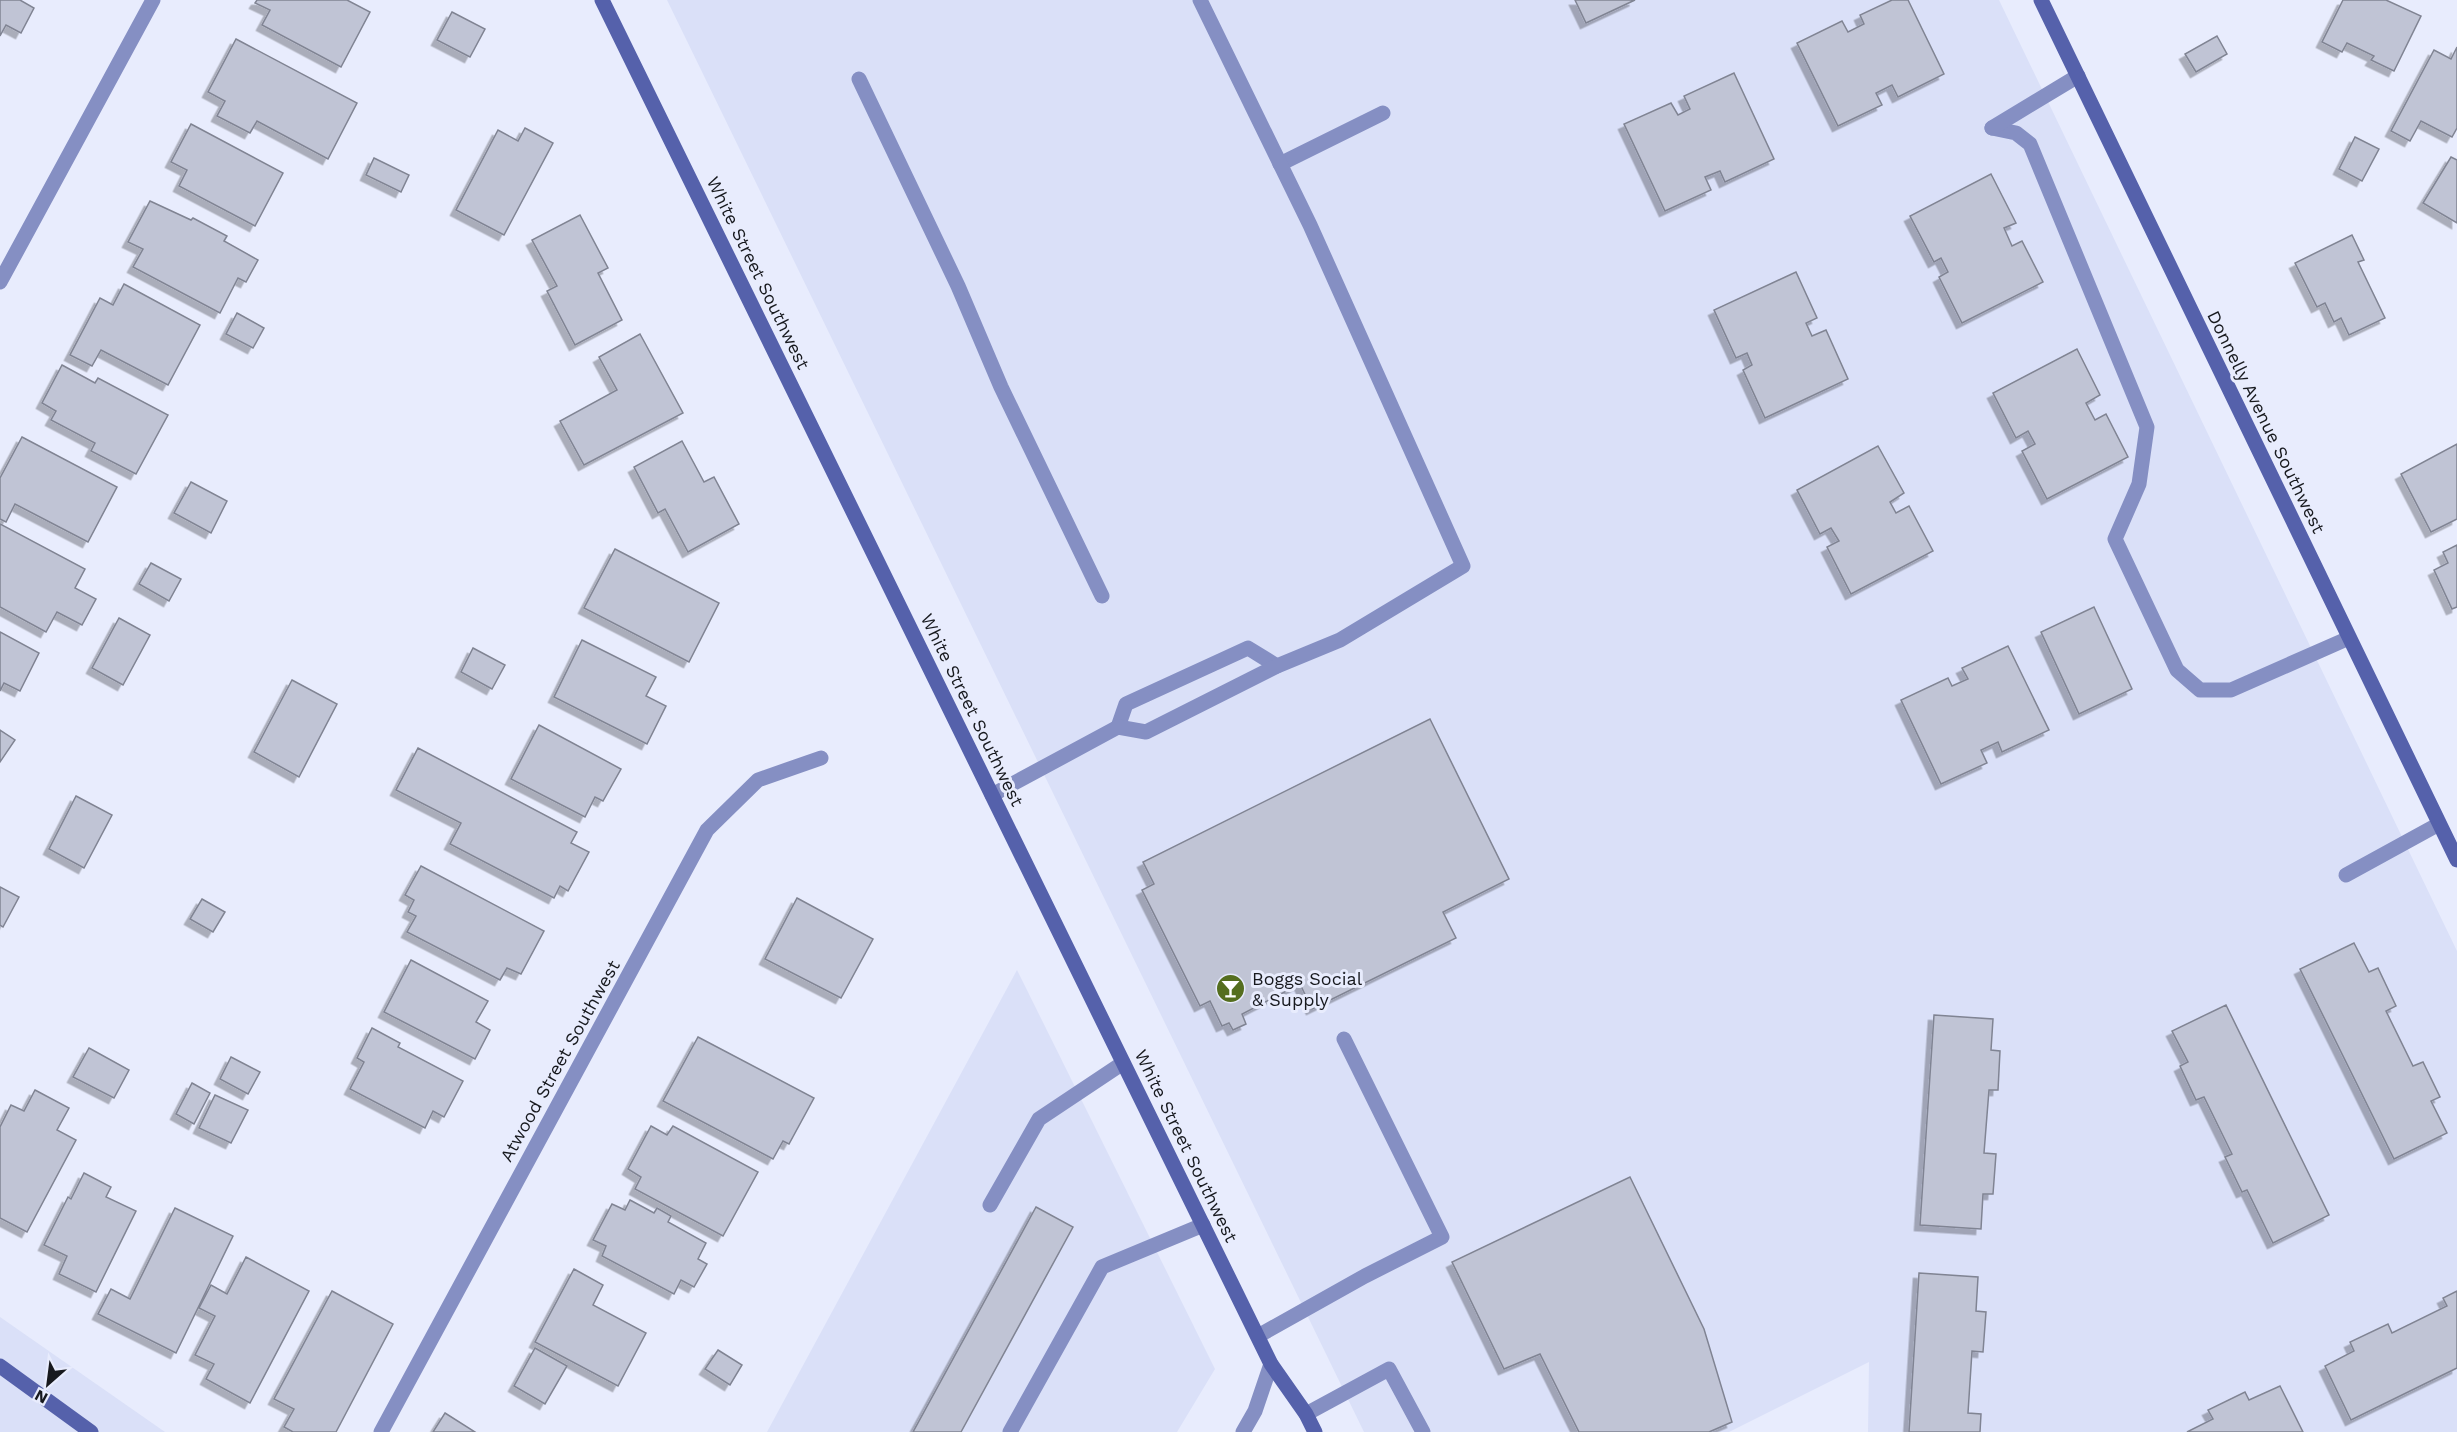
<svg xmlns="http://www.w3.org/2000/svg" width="2457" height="1432" viewBox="0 0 2457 1432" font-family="'Work Sans',sans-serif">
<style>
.built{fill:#dae0f8}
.building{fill:#c0c4d5;stroke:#808493;stroke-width:1.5;filter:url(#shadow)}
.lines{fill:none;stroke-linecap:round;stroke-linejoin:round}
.lane{stroke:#858fc3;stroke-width:15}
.street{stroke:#858fc3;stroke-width:15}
.secondary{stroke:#5561ab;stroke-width:15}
.labels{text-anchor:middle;stroke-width:6;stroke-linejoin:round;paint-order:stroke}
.street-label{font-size:18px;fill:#17191e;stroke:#e8ecfd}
.poi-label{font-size:18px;fill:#17191e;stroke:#e8ecfd;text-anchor:start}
</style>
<defs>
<filter id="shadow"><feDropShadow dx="-5.5" dy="5.5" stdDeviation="0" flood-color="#0004"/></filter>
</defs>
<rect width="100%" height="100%" fill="#e8ecfd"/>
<g class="built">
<path d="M 667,0 L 1999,0 L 2457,951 L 2457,1432 L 1868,1432 L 1869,1362 L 1729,1432 L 1364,1432 Z"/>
<path d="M 1017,970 L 1215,1369 L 1177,1432 L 767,1432 Z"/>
<path d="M 0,1317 L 165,1432 L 0,1432 Z"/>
</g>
<g class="building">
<path d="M 0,0 L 20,0 L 34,8 L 21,33 L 6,25 L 0,36 Z"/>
<path d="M 257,0 L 347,0 L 370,12 L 341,67 L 262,25 L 270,10 L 255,3 Z"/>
<path d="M 1575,0 L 1635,0 L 1586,23 Z"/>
<path d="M 1892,0 L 1908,0 L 1944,74 L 1898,97 L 1892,85 L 1876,93 L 1882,105 L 1838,126 L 1797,43 L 1842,21 L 1848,32 L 1864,24 L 1860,15 Z"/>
<path d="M 2343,0 L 2386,0 L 2421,16 L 2394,71 L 2371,60 L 2374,56 L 2347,43 L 2342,52 L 2322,42 Z"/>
<path d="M 452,12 L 485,29 L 470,57 L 437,40 Z"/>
<path d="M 2217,36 L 2227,54 L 2196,72 L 2185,54 Z"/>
<path d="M 236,39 L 357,103 L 328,159 L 257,121 L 250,133 L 217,116 L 225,101 L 208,92 Z"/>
<path d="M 2457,47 L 2457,128 L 2452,137 L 2421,121 L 2410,141 L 2391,131 L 2434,50 L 2451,59 Z"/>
<path d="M 1734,73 L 1774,159 L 1725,182 L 1720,171 L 1705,177 L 1711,190 L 1665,211 L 1624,124 L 1671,103 L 1678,115 L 1690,109 L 1684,96 Z"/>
<path d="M 191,124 L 283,173 L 255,226 L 179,186 L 187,170 L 171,162 Z"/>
<path d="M 525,128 L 553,143 L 504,235 L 456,210 L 498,130 L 518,141 Z"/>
<path d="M 2355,137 L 2379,149 L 2362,181 L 2339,169 Z"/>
<path d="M 2451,157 L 2457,160 L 2457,223 L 2423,203 Z"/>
<path d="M 374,158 L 409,175 L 401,192 L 366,175 Z"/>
<path d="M 1991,174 L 2016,223 L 2004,228 L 2012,246 L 2022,241 L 2043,282 L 1962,323 L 1939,277 L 1948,272 L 1941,258 L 1934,262 L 1910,216 Z"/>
<path d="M 150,201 L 191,220 L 193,218 L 227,236 L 224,241 L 258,260 L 246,282 L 238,278 L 220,313 L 133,267 L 143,249 L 128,242 Z"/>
<path d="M 580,215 L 608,268 L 598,273 L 622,320 L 575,345 L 547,291 L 557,286 L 532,240 Z"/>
<path d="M 2352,235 L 2364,260 L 2358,262 L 2385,318 L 2349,335 L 2341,318 L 2334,322 L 2325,303 L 2317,307 L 2295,263 Z"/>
<path d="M 1796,272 L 1817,318 L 1806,323 L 1812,336 L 1826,330 L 1848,379 L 1765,418 L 1743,370 L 1752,365 L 1747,353 L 1736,358 L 1714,310 Z"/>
<path d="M 124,284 L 200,325 L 168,385 L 101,350 L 92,366 L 70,355 L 100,298 L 113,305 Z"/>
<path d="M 237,313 L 264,328 L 253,348 L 226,334 Z"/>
<path d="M 640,334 L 683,413 L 584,465 L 560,421 L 617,390 L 599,357 Z"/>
<path d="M 2077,349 L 2100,395 L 2086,403 L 2095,420 L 2106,414 L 2128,457 L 2047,499 L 2022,451 L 2035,444 L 2028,431 L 2016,438 L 1993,393 Z"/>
<path d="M 62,365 L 95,383 L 98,378 L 168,415 L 136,474 L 91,451 L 95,443 L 51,420 L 56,411 L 42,403 Z"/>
<path d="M 22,437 L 117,487 L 88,542 L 15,504 L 6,522 L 0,519 L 0,478 Z"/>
<path d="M 682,441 L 704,482 L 714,477 L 739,524 L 688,552 L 665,509 L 658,513 L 634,467 Z"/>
<path d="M 2457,444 L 2457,519 L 2431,532 L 2401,474 Z"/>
<path d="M 1878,446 L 1904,493 L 1890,502 L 1896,513 L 1909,506 L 1933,551 L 1851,594 L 1827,547 L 1839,541 L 1831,528 L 1820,534 L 1797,490 Z"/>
<path d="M 191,482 L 227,501 L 211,533 L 174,513 Z"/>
<path d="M 0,524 L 85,569 L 75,588 L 96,599 L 82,625 L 57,612 L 46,632 L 0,607 Z"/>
<path d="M 2457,545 L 2457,607 L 2452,609 L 2434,570 L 2448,563 L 2443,552 Z"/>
<path d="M 615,549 L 719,603 L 689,662 L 584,608 Z"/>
<path d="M 151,563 L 181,579 L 169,601 L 139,584 Z"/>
<path d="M 2094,607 L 2132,689 L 2079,714 L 2041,632 Z"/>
<path d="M 119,618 L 150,635 L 123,685 L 92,668 Z"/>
<path d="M 0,632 L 39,653 L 20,691 L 4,683 L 0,691 Z"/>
<path d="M 582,640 L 656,677 L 646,696 L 666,706 L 647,744 L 554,697 Z"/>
<path d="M 2008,646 L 2049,730 L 2002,752 L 1998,742 L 1981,750 L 1987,763 L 1941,784 L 1901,700 L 1948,678 L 1952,686 L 1968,679 L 1962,668 Z"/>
<path d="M 473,648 L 505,665 L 492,689 L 461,672 Z"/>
<path d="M 292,680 L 337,704 L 299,777 L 254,752 Z"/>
<path d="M 1430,719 L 1509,879 L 1443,912 L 1456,938 L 1312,1009 L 1300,984 L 1242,1014 L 1246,1024 L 1233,1030 L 1229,1023 L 1222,1026 L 1210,1001 L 1200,1006 L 1142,890 L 1154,884 L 1143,862 Z"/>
<path d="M 539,725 L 621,769 L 603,801 L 595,797 L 585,817 L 511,779 Z"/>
<path d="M 0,730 L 15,740 L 0,762 Z"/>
<path d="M 418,748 L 577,832 L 571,843 L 589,852 L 568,891 L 560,886 L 554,898 L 450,844 L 461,823 L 396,790 Z"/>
<path d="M 76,796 L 112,815 L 84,868 L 49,849 Z"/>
<path d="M 421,866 L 544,931 L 521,974 L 507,968 L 500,980 L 407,932 L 416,916 L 408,912 L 414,900 L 405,895 Z"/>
<path d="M 0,887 L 19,897 L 3,927 L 0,925 Z"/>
<path d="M 797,898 L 873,939 L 841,998 L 765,959 Z"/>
<path d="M 202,899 L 225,912 L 213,932 L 190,919 Z"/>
<path d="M 2354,943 L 2369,972 L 2378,968 L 2396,1006 L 2386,1011 L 2413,1066 L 2423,1062 L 2440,1097 L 2431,1101 L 2447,1133 L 2394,1159 L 2300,969 Z"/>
<path d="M 411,960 L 488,1001 L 476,1022 L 490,1030 L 475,1059 L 384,1012 Z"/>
<path d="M 2226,1005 L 2329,1215 L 2273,1243 L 2247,1190 L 2242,1192 L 2225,1157 L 2232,1154 L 2204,1097 L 2196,1100 L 2180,1066 L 2188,1062 L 2172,1031 Z"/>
<path d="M 1934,1015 L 1993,1019 L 1991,1050 L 2000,1051 L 1998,1090 L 1989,1090 L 1984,1153 L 1996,1154 L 1993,1194 L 1983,1194 L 1981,1229 L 1920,1225 Z"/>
<path d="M 372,1028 L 400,1043 L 398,1047 L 463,1081 L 444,1117 L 433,1111 L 425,1128 L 350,1089 L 364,1062 L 357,1058 Z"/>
<path d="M 698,1037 L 814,1098 L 789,1144 L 783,1141 L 773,1159 L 663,1101 Z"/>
<path d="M 89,1048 L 129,1070 L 114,1098 L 73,1077 Z"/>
<path d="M 231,1057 L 260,1072 L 248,1094 L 220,1079 Z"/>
<path d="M 192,1083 L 210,1093 L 194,1124 L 176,1114 Z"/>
<path d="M 35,1090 L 69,1108 L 57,1130 L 76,1140 L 27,1232 L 0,1218 L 0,1127 L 11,1105 L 24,1111 Z"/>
<path d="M 215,1095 L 248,1110 L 231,1143 L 199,1128 Z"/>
<path d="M 651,1126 L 667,1135 L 673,1126 L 758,1172 L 723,1236 L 635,1189 L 641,1177 L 628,1169 Z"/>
<path d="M 84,1173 L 111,1187 L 106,1197 L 136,1211 L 96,1292 L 59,1274 L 67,1256 L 44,1245 L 68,1197 L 71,1199 Z"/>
<path d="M 1630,1177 L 1704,1329 L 1732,1422 L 1709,1432 L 1579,1432 L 1540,1354 L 1504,1369 L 1452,1262 Z"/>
<path d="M 630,1200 L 654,1213 L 657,1208 L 671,1216 L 668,1222 L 706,1243 L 698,1259 L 707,1264 L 694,1287 L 681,1280 L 674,1294 L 602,1256 L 606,1246 L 593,1240 L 612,1204 L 625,1210 Z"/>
<path d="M 1036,1207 L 1073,1227 L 961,1432 L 913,1432 Z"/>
<path d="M 175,1208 L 233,1236 L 176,1353 L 98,1314 L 111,1289 L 130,1299 Z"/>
<path d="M 246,1257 L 309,1291 L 250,1403 L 206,1379 L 214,1364 L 195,1355 L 215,1316 L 199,1308 L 211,1285 L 227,1294 Z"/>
<path d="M 574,1269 L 603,1285 L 593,1305 L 646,1333 L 618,1386 L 535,1342 Z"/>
<path d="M 1919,1273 L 1978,1277 L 1976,1311 L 1986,1312 L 1983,1352 L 1972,1351 L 1968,1413 L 1981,1414 L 1980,1432 L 1909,1432 Z"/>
<path d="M 332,1291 L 393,1324 L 336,1432 L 293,1432 L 284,1427 L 294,1409 L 274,1399 Z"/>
<path d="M 2457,1291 L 2457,1368 L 2351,1420 L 2325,1366 L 2354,1351 L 2350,1342 L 2388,1324 L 2392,1333 L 2447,1306 L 2443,1298 Z"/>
<path d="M 535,1348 L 567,1366 L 545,1404 L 514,1386 Z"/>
<path d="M 718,1350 L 742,1365 L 730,1385 L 705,1369 Z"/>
<path d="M 2280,1386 L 2303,1432 L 2187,1432 L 2213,1419 L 2208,1410 L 2245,1392 L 2249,1400 Z"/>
<path d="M 445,1413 L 475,1432 L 433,1432 Z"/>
</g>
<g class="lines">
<g class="lane">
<path d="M 859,79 L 958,286 L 1001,387 L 1102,596"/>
<path d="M 1992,128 L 2016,133 L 2030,144 L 2147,427 L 2139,484 L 2115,539 L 2177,670 L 2200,690 L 2231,690 L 2349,638"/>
<path d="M 1992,128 L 2078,76"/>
<path d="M 1280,164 L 1383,113"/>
<path d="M 1118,727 L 1126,704 L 1248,648 L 1277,666"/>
<path d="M 992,795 L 1118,727 L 1146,732 L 1277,666 L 1340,640 L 1463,566 L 1310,225 L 1200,0"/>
<path d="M 2346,875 L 2439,824"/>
<path d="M 990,1205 L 1039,1119 L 1123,1063"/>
<path d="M 1258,1336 L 1365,1276 L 1442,1237 L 1344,1039"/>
<path d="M 1306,1414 L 1389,1369 L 1423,1432"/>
<path d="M 1010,1432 L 1102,1267 L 1203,1225"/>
</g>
<g class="street">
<path d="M 0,282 L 153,0"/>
<path d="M 381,1432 L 707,830 L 758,780 L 821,758"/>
<path d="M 1243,1432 L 1255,1411 L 1271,1364"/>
</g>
<g class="secondary">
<path d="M 602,0 L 1271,1364 L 1306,1414 L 1315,1432"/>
<path d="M 2041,0 L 2457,860"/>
<path d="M 0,1366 L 91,1432"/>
</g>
</g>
<defs>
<symbol id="bar-disc" viewBox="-11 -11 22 22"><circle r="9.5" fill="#556e1f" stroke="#e8ecfd"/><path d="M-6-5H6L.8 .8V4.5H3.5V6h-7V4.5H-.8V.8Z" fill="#fff"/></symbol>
</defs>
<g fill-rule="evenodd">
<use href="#bar-disc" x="1214" y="972" width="33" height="33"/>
</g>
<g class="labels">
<g class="street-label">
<text transform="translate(758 273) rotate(64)" y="6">White Street Southwest</text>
<text transform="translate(2266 422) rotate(64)" y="6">Donnelly Avenue Southwest</text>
<text transform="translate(972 710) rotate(64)" y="6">White Street Southwest</text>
<text transform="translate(560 1061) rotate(-61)" y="6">Atwood Street Southwest</text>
<text transform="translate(1186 1146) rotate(64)" y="6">White Street Southwest</text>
</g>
<g class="poi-label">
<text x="1252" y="985">Boggs Social<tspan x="1252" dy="21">&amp; Supply</tspan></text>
</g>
</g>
<g transform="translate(48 1384) rotate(208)" stroke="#e8ecfd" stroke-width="4.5" paint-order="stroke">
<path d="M0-4.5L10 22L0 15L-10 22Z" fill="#17191e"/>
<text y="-9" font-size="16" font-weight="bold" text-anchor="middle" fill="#17191e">N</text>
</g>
</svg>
